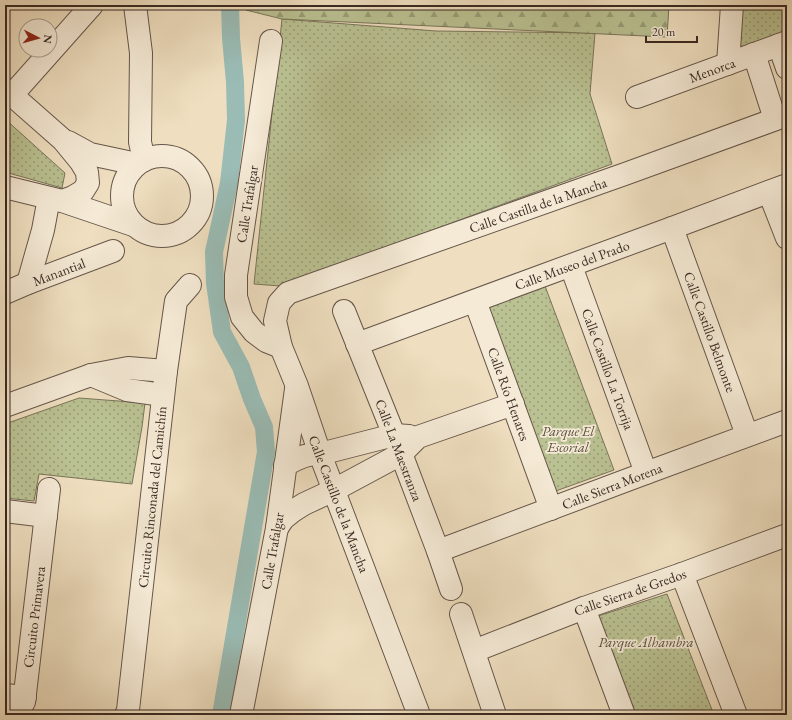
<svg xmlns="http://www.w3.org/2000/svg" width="792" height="720" viewBox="0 0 792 720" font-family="'EB Garamond',serif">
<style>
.grass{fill:url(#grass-dots);stroke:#7a755a}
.forest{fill:url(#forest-firs);stroke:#7a755a}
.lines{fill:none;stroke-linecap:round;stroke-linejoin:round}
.canal{stroke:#9abcb5;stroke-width:18}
.minor-casing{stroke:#66564a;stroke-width:24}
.minor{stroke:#f5ead6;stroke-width:22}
.labels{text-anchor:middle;stroke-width:3.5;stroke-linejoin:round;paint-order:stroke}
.street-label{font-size:14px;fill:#392922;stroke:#f5ead6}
.park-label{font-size:14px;font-style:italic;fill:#594f3e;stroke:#f5ead6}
</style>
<defs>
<pattern id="grass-dots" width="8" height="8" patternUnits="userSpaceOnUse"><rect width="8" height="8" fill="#bac192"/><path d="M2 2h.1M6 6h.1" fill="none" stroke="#989d77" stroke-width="1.8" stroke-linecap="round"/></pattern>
<pattern id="forest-firs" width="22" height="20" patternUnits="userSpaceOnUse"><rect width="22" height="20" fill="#bac192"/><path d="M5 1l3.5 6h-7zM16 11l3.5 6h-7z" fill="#989d77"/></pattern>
</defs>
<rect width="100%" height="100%" fill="#efdfc0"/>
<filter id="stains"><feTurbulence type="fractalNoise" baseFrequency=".005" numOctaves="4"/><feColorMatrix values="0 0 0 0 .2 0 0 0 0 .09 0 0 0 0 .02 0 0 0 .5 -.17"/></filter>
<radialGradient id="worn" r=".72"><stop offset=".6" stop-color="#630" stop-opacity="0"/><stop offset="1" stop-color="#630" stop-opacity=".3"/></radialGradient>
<g class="grass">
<path d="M 739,5 L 787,5 L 787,30 L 736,53 Z"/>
<path d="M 282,19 L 436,31 L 595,33 L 590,94 L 612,164 L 280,286 L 254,284 Z"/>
<path d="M 5,119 L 65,173 L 62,188 L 5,172 Z"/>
<path d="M 545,286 L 614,470 L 553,492 L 486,309 Z"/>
<path d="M 79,398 L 145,403 L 142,427 L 132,484 L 39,474 L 34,501 L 5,498 L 5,424 Z"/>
<path d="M 667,594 L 714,715 L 635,715 L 595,617 Z"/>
</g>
<path class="forest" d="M 245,5 L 669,5 L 667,37 L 282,19 L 246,10 Z"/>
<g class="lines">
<path class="canal" d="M 221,715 L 266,452 L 264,427 L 252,399 L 241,367 L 222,332 L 215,283 L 214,252 L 229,183 L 236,120 L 235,82 L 231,38 L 230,5"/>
<defs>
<g id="minor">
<path d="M 135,5 L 141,53 L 140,142 L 144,160"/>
<path d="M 271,41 L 236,275 L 236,297 L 242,317 L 254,332 L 266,341 L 281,347"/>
<path d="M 779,45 L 787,68"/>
<path d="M 754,54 L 775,119"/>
<path d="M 728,64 L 732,5"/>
<path d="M 5,89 L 63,140 L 81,162 L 87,172 L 88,183 L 83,191 L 73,197 L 62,201"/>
<path d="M 12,95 L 92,5"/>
<path d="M 637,97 L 787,42"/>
<path d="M 68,142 L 90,154 L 137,164"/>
<circle cx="162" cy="196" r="40"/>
<path d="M 5,187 L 62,201 L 133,225"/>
<path d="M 769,192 L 787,238"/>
<path d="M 672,228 L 747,435"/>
<path d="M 571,266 L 646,473"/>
<path d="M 28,283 L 43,230 L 49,198"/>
<path d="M 5,293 L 28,283 L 113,251"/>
<path d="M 475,301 L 551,509"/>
<path d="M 344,311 L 394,435 L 438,551 L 451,589"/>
<path d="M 357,344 L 672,228 L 787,185"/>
<path d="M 91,375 L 127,390 L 163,395"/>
<path d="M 5,406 L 91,375 L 128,368 L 166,371"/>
<path d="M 285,465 C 297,459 307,453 320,454 L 394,435 L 409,436"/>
<path d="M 5,511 L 46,516"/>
<path d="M 277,528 L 283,519 L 293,511 L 304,504 L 334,490 L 401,454 L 418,437 L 513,404"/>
<path d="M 438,551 L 646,473 L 787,421"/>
<path d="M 682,574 L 736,715"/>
<path d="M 584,608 L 624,715"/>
<path d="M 461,614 L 495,715"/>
<path d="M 474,651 L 584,608 L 682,574 L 787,535"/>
<path d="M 5,695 L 25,697"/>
<path d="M 15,715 L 24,702 L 49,489"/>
<path d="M 126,715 L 128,710 L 166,371 L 176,301 L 190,285"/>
<path d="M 241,715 L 277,528 L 296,389"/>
<path d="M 419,715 L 320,454 L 297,386 L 281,347 L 275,321 L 279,303 L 288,293 L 625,174 L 787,115"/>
</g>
</defs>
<use href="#minor" class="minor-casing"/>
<use href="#minor" class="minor"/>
</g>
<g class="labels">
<g class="street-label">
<text transform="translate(712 70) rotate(-20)" y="5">Menorca</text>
<text transform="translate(247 204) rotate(-81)" y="5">Calle Trafalgar</text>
<text transform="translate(538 205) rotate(-19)" y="5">Calle Castilla de la Mancha</text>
<text transform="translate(572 265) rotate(-20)" y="5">Calle Museo del Prado</text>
<text transform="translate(59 272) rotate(-21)" y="5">Manantial</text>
<text transform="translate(710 332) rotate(70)" y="5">Calle Castillo Belmonte</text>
<text transform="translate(608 369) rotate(70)" y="5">Calle Castillo La Torrija</text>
<text transform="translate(509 394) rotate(70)" y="5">Calle Río Henares</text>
<text transform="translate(399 450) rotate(69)" y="5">Calle La Maestranza</text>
<text transform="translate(612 486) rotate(-21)" y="5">Calle Sierra Morena</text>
<text transform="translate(152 497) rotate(-84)" y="5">Circuito Rinconada del Camichín</text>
<text transform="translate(339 504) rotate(69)" y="5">Calle Castillo de la Mancha</text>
<text transform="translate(272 551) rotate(-80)" y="5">Calle Trafalgar</text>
<text transform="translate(630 592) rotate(-19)" y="5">Calle Sierra de Gredos</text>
<text transform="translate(34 617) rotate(-83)" y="5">Circuito Primavera</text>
</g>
<g class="park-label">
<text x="568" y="436">Parque El<tspan x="568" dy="16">Escorial</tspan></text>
<text x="646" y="647">Parque Alhambra</text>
</g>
</g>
<rect width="792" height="720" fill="none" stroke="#efdfc0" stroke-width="20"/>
<rect x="6" y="6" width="780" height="708" fill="none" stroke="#392922" stroke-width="2"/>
<rect x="10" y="10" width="772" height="700" fill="none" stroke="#392922"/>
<g transform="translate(38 38) rotate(96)"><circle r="19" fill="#f5ead6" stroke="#aa9d8e"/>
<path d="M0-3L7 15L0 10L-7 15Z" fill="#8f2418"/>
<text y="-6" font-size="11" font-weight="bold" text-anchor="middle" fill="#392922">N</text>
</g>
<path d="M646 36v6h51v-6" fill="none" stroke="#392922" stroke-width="2"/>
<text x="652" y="36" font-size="12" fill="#392922" stroke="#f5ead6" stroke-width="3" paint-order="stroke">20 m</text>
<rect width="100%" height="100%" filter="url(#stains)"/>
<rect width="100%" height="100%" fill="url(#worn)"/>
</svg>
